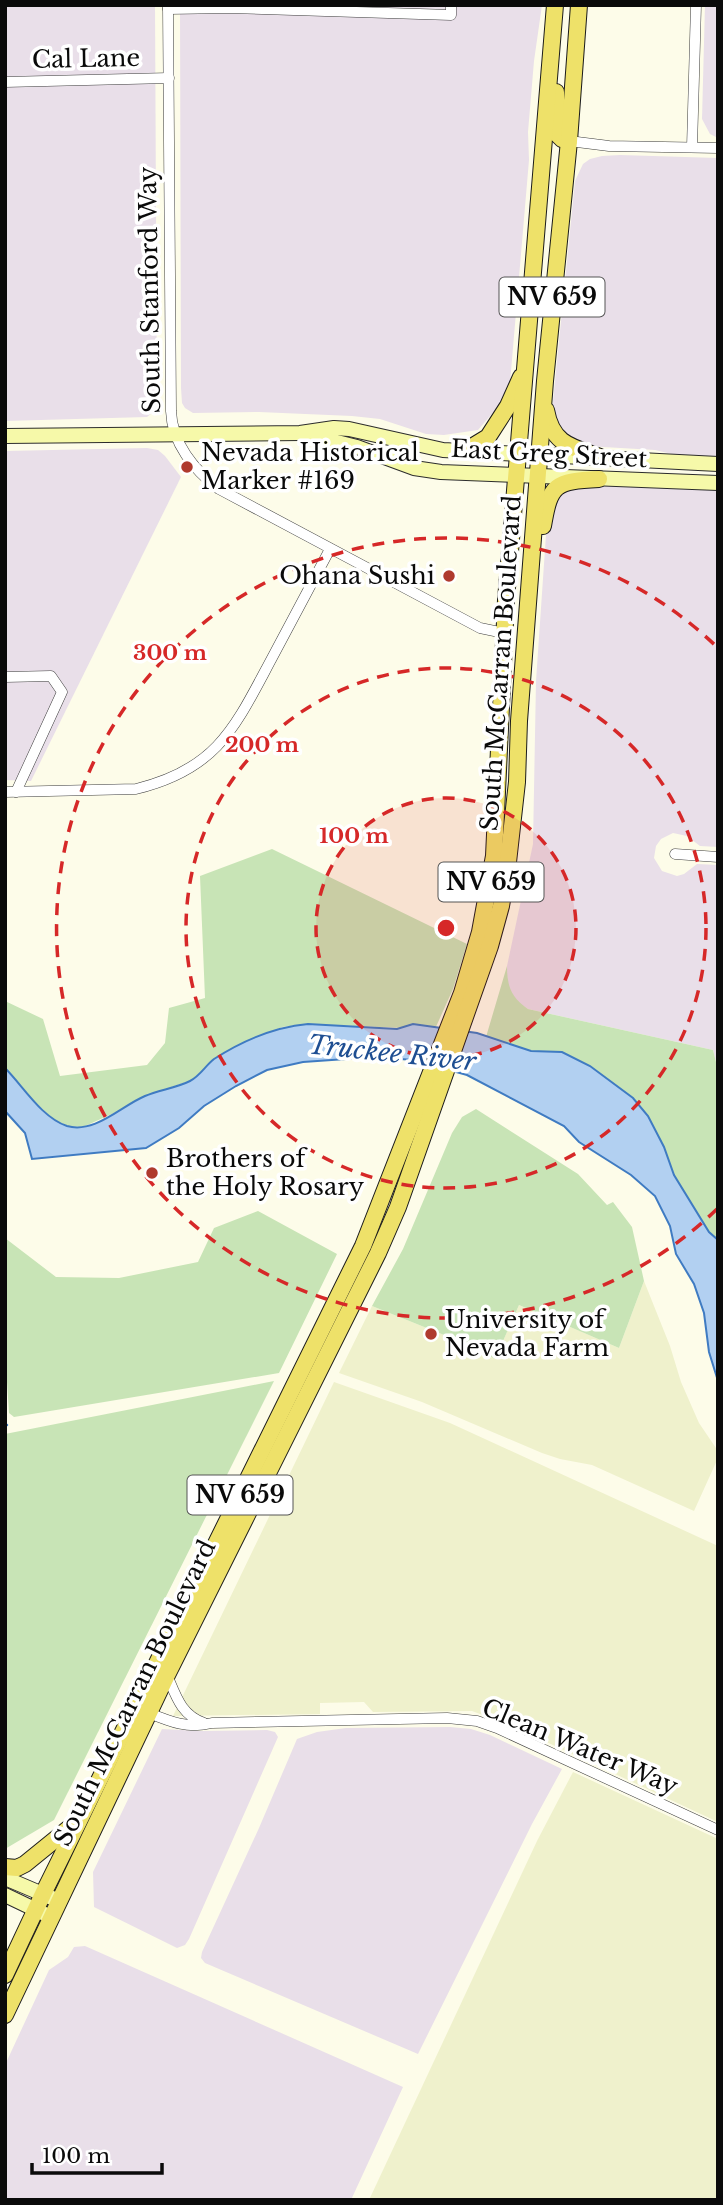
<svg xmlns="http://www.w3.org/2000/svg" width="723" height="2205" viewBox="0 0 723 2205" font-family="'Libre Baskerville',serif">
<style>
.industrial{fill:#e9dfe9}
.farmland{fill:#eff1cc}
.green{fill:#c8e4b6}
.water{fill:#b2d0f1;stroke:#3f7bc2;stroke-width:2}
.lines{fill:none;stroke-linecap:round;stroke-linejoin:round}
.stream{stroke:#3f7bc2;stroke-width:2.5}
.street-casing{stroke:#3d3d3d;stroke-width:11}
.secondary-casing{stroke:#2c2c2c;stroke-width:16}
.primary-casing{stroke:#1b1b1b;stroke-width:18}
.street{stroke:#fff;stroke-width:10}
.secondary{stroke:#f6f9a9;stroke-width:14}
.primary{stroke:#eee169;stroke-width:16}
.ring{fill:none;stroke:#d62828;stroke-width:3.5;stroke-dasharray:12 9}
.poi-dot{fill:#af3a2e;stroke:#fff;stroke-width:2.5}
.labels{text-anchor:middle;stroke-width:7;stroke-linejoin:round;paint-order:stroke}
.shield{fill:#fff;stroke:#545454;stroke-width:2}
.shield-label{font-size:23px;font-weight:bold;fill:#0a0a0a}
.street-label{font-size:24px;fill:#0a0a0a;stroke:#fff}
.poi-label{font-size:24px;fill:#0a0a0a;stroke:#fff;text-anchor:start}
.water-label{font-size:26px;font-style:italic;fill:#1e4e92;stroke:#fff}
.centre{fill:#d62828;stroke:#fff;stroke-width:3.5}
.ring-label{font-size:21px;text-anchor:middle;font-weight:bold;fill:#d62828;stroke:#fff;stroke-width:7;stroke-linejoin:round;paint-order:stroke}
</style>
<rect width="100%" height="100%" fill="#fdfce9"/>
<g class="industrial">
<path d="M 5,5 L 155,5 L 157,409 L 147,417 L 5,421 Z"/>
<path d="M 180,5 L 542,5 L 534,61 L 528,132 L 529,160 L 510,383 L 503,401 L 478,430 L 444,435 L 426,434 L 380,419 L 352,416 L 259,412 L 193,413 L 185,408 L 182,403 L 181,388 Z"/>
<path d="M 705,5 L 718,5 L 718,138 L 710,134 L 702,119 Z"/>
<path d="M 620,155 L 718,158 L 718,458 L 676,455 L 655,450 L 586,446 L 566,441 L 552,411 L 575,181 L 583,164 L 590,159 L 602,156 Z"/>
<path d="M 147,448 L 158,450 L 165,456 L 181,477 L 31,781 L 5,780 L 5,451 Z"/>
<path d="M 586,484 L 718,488 L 718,847 L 700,846 L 687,836 L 673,833 L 661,839 L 656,846 L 654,858 L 662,871 L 677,876 L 684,874 L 697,864 L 718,865 L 718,1070 L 713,1050 L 528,1009 L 517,1002 L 510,991 L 507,981 L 507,966 L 533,844 L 536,681 L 547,520 L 556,495 Z"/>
<path d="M 450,1727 L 471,1729 L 490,1735 L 562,1769 L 532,1824 L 418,2054 L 205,1963 L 201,1958 L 202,1952 L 259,1828 L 297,1739 L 317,1732 L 346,1728 Z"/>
<path d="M 162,1729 L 201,1731 L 267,1730 L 275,1732 L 278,1737 L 189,1939 L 185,1945 L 177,1948 L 94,1907 L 93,1872 Z"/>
<path d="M 85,1946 L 403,2087 L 351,2200 L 5,2200 L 5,2065 L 49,1970 L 68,1957 L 74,1947 Z"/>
</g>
<g class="farmland">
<path d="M 644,1281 L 670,1346 L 681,1382 L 699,1423 L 718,1451 L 718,1458 L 694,1511 L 592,1465 L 560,1459 L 542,1453 L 422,1402 L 339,1373 L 372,1306 L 469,1345 L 495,1359 L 519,1305 L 619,1348 Z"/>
<path d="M 334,1382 L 450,1423 L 718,1546 L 718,1822 L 512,1726 L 472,1711 L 373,1712 L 364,1702 L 320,1703 L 320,1714 L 173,1716 Z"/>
<path d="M 573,1772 L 718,1839 L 718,2200 L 369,2200 L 537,1841 Z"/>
</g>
<g class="green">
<path d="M 272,849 L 467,944 L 453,989 L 435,1029 L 413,1024 L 404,1028 L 308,1024 L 282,1027 L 213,1060 L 192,1080 L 143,1097 L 125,1108 L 83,1127 L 68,1126 L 54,1120 L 5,1073 L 5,1001 L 43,1019 L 60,1076 L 147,1065 L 165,1043 L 169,1008 L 205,998 L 200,876 Z"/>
<path d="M 507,966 C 507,986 511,997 528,1009 L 713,1050 L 718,1070 L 718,1240 L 709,1232 L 674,1175 L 648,1116 L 633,1098 L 590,1066 L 562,1052 L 531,1051 L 486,1037 Z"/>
<path d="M 476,1109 L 578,1174 L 607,1205 L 613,1202 L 632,1227 L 644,1281 L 619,1348 L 519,1305 L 495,1359 L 469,1345 L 372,1306 L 403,1249 L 452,1133 L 462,1117 Z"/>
<path d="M 258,1211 L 337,1254 L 279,1373 L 14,1417 L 9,1413 L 5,1351 L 5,1238 L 56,1277 L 119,1278 L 198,1262 L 214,1228 Z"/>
<path d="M 274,1381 L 54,1820 L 5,1849 L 5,1434 Z"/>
</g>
<path class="water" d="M 308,1024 L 397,1029 L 413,1024 L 477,1033 L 531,1051 L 562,1052 L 590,1066 L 633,1098 L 648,1116 L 664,1147 L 674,1175 L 709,1232 L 718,1240 L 718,1381 L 709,1352 L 704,1313 L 694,1284 L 676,1254 L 670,1226 L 655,1196 L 631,1175 L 579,1142 L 564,1126 L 467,1075 L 413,1060 L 375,1057 L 303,1062 L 267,1070 L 236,1086 L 204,1106 L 179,1128 L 146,1148 L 32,1159 L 25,1133 L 5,1111 L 5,1068 C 23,1086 42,1118 67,1126 C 95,1134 121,1106 145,1096 C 159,1090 176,1088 190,1081 C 200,1076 206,1065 214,1059 C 242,1041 275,1027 308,1024 Z"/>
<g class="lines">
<path class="stream" d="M 5,1425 L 7,1425"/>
<defs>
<g id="street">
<path d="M 168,5 L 171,411 C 172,443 194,470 219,489 L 480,628 L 504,633"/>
<path d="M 168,9 L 229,8 L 451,15 L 451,5"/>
<path d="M 5,82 L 169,78"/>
<path d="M 569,141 L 609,146 L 718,148"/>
<path d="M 692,147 L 696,5"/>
<path d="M 5,677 L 51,676 L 62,692 L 16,792"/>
<path d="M 5,792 L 136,789 C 218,769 235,727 272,658 C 291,622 311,585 330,549"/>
<path d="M 675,854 L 718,857"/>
<path d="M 167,1675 C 176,1696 181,1715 204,1723"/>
<path d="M 149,1713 C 171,1722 188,1729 212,1723 L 447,1718 L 477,1721 L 497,1728 L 718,1830"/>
</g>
<g id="secondary">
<path d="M 305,434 L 357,447 L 414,468 L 441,472 L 718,483"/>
<path d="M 5,436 L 300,433 L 334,428 L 349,429 L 443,450 L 718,464"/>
<path d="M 5,1878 L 59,1901"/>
<path d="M 5,1895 L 51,1917"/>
</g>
<g id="primary">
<path d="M 556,92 L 556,133 L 562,139 L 569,141"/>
<path d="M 546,410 C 552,444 571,447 600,457"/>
<path d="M 465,451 L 488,437 L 508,406 L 521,377"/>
<path d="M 543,526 C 550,484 555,481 599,479"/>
<path d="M 5,1867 L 17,1868 L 25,1864 L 73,1825"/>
<path d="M 5,1975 L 43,1894 L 363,1246 L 462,993 L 480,932 L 494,856 L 506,600 L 555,5"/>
<path d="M 5,2015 L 167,1675 L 378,1253 L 398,1207 L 490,946 L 501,906 L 507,871 L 517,782 L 519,721 L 545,381 L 569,141 L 579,5"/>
</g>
</defs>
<use href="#street" class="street-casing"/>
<use href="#secondary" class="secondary-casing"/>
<use href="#primary" class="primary-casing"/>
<use href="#street" class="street"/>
<use href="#secondary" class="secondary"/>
<use href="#primary" class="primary"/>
</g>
<circle cx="446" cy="928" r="130" fill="#d62828" fill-opacity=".12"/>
<g class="ring">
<circle cx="446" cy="928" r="130"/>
<circle cx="446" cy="928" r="260"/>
<path d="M717 1209A390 390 0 1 1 717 647"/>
</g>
<g class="poi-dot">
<circle cx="187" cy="467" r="7"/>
<circle cx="449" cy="576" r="7"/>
<circle cx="152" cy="1173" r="7"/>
<circle cx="431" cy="1334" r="7"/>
</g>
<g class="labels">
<g class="shield">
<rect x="499.5" y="277.5" width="105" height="39" rx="5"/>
<rect x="438.5" y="862.5" width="105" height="39" rx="5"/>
<rect x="187.5" y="1475.5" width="105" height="39" rx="5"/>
</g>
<g class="shield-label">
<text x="552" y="305">NV 659</text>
<text x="491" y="890">NV 659</text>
<text x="240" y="1503">NV 659</text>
</g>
<g class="street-label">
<text transform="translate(86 59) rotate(-1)" y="8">Cal Lane</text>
<text transform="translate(150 290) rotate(-91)" y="8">South Stanford Way</text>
<text transform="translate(549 454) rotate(3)" y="8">East Greg Street</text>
<text transform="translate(501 663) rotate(-86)" y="8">South McCarran Boulevard</text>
<text transform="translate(135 1693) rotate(-64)" y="8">South McCarran Boulevard</text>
<text transform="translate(580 1747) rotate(23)" y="8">Clean Water Way</text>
</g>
<g class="poi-label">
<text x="201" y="461">Nevada Historical<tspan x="201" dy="28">Marker #169</tspan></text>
<text x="435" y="584" text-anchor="end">Ohana Sushi</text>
<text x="166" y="1167">Brothers of<tspan x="166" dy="28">the Holy Rosary</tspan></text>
<text x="445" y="1328">University of<tspan x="445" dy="28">Nevada Farm</tspan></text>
</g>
<g class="water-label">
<text transform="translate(392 1053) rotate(6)" y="9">Truckee River</text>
</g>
</g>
<circle cx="446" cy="928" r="10" class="centre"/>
<g class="ring-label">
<text x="170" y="660">300 m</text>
<text x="262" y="752">200 m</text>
<text x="354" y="843">100 m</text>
</g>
<rect width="723" height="2205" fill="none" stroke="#0a0a0a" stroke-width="14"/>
<path d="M32 2163v10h130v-10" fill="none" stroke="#0a0a0a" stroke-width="3.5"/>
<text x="42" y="2163" font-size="21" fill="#0a0a0a" stroke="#ffffff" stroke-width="5" paint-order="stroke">100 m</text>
</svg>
